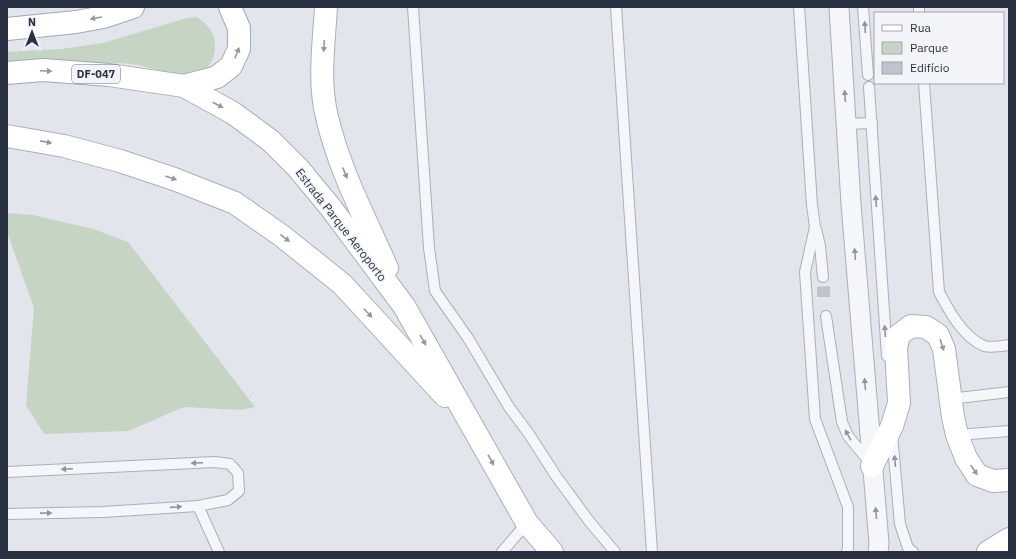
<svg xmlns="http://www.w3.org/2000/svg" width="1016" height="559" viewBox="0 0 1016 559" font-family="'IBM Plex Sans',sans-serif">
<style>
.green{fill:#c6d5c3}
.building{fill:#bfc3ce}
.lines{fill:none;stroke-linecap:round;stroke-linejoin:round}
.lane-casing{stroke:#aaafb9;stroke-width:12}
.street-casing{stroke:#aaafb9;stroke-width:21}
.secondary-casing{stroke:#aaafb9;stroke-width:24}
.primary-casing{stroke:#a1a8b7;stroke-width:24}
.lane{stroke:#f5f6f9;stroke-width:10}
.street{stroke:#f5f6f9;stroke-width:19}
.secondary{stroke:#fff;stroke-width:22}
.primary{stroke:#fff;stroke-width:22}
.oneway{fill:#9498a1}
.oneway2{fill:#8f949e}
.labels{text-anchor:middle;stroke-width:3.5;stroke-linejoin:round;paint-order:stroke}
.shield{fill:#f2f4f8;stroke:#656c79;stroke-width:1}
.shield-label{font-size:11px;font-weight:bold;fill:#293143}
.street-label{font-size:12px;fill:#293143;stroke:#f2f4f8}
</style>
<rect width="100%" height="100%" fill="#e2e5eb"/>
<g class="green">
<path d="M 197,17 C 204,22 210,27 213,35 C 219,51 211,74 192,76 C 172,77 152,67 132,64 C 125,63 116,63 108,63 C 74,62 41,65 7,67 L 7,52 L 60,49 L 103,43 L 187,18 Z"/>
<path d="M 7,213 L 33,215 L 93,229 L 128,242 L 255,407 L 241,410 L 184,407 L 128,431 L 44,434 L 26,405 L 34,308 L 7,232 Z"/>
</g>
<path class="building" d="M 830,286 L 830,297 L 817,297 L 817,287 Z"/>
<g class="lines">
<defs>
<g id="lane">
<path d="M 413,7 L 429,248 L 435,291 L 468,338 L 509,407 L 529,434 L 556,476 L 589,521 L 615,552"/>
<path d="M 616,7 L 652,552"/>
<path d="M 799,7 L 812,205 L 815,227 L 805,272 L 815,419 L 848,507 L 848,548 L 847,552"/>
<path d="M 863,7 L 868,75"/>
<path d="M 919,7 L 919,13"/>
<path d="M 924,83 L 939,292 C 949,311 963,337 984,346 C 991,348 1002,346 1009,345"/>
<path d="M 869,87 L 887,356"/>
<path d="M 847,124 L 872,123"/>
<path d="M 816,229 L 820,246 L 823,277"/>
<path d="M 826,316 L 842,422 L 848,436 L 871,464"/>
<path d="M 950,399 L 1009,392"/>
<path d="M 892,434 L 900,524 L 908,548 L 913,552"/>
<path d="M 957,435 L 1009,431"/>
<path d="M 7,472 L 215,462 L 230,464 L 238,473 L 239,491 L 228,500 L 198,506 L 103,512 L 7,514"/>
<path d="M 198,506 L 219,552"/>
<path d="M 502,552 L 527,523"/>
</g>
<path id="street" d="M 839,7 L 851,204 L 879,543 L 878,552"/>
<g id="secondary">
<path d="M 326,7 C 324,43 318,81 327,117 C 339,169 365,218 387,268"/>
<path d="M 184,86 L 233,113 L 271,141 L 298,168 L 331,208 L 404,306 L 527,523 L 552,552"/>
<path d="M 7,136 L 64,146 L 120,161 L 174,179 L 235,203 L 282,236 L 342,284 L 445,396"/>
<path d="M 872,466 L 892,426 L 899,403 L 896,347 L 899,335 L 911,326 L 926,327 L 938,335 L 944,349 L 953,417 L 957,435 L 966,458 L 977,475 L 993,481 L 1009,480"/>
<path d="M 988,552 L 1009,539"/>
</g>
<g id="primary">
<path d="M 7,29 L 76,22 L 103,17 L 133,7"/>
<path d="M 7,73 L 43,70 L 109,75 L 184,86 L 203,81 L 217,77 L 231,66 L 239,49 L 239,28 L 230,7"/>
</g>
</defs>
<use href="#lane" class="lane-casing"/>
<use href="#street" class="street-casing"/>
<use href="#secondary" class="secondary-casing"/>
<use href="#primary" class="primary-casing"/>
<use href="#lane" class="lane"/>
<use href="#street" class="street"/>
<use href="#secondary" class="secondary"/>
<use href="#primary" class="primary"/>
</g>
<defs><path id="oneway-solid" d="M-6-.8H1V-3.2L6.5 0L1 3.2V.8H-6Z"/></defs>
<g class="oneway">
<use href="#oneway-solid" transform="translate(96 18) rotate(170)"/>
<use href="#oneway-solid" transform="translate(324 46) rotate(94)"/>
<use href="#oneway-solid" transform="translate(237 53) rotate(-68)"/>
<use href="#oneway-solid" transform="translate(46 71) rotate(2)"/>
<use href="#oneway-solid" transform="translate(218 105) rotate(28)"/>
<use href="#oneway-solid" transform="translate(46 142) rotate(11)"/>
<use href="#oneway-solid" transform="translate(345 173) rotate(67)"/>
<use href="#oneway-solid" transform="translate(171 178) rotate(19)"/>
<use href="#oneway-solid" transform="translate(285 238) rotate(38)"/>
<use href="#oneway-solid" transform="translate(368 313) rotate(46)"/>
<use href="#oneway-solid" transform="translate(423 340) rotate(60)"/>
<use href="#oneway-solid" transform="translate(942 345) rotate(72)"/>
<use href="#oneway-solid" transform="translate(491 460) rotate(61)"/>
<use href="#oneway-solid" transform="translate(974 470) rotate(55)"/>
</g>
<g class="oneway2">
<use href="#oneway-solid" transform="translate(865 27) rotate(-94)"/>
<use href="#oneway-solid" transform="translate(845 96) rotate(-94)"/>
<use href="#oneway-solid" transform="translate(876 201) rotate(-94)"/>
<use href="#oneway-solid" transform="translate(855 254) rotate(-94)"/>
<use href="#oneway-solid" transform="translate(885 331) rotate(-94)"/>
<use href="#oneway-solid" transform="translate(865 384) rotate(-95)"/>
<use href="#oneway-solid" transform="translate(848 435) rotate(-119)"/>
<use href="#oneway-solid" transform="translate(895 461) rotate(-95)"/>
<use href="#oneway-solid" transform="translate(197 463) rotate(177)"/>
<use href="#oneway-solid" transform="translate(67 469) rotate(177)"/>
<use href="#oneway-solid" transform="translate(176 507) rotate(-4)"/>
<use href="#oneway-solid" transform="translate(46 513) rotate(-1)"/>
<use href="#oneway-solid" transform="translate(876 513) rotate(-95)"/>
</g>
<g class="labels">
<rect class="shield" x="72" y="65" width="48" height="18" rx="3"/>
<g class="shield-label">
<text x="96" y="78">DF-047</text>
</g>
<g class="street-label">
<text transform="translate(341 225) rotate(52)" y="4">Estrada Parque Aeroporto</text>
</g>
</g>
<rect width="1016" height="559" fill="none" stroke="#293143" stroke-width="16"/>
<rect x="874" y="12" width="130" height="72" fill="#f2f4f8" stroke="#a2a6b0"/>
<rect x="882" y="25" width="20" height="6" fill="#ffffff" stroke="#a2a6b0"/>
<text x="910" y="32" font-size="12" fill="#293143">Rua</text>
<rect x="882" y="42" width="20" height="12" fill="#c6d5c3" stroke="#a2a6b0"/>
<text x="910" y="52" font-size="12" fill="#293143">Parque</text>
<rect x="882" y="62" width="20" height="12" fill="#bfc3ce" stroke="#a2a6b0"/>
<text x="910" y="72" font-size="12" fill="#293143">Edifício</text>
<g transform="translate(32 32)" stroke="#f2f4f8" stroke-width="3" paint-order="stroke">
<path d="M0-3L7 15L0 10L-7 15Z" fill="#293143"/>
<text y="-6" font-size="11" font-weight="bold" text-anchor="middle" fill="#293143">N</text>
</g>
</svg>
